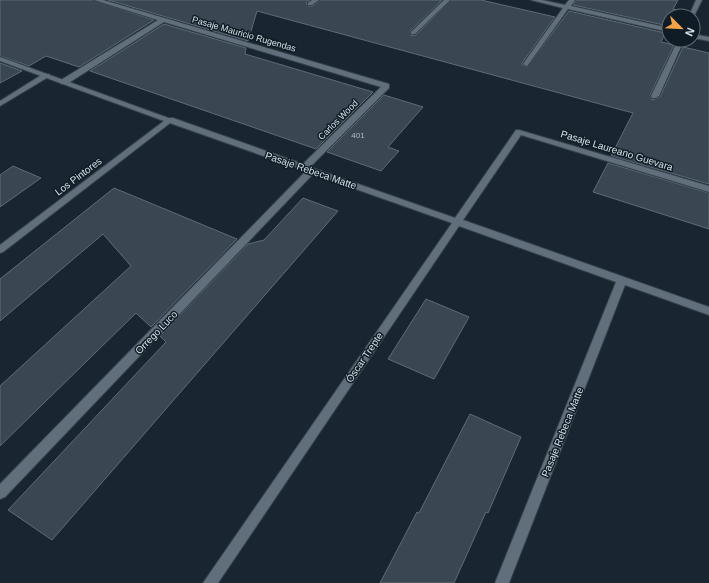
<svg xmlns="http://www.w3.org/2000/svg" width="709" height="583" viewBox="0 0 709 583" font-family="Helvetica,sans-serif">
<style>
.building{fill:#3a4753;stroke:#5d6c78}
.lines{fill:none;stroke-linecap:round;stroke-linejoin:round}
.minor-casing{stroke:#37414a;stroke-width:2}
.tertiary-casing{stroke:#37414a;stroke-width:2}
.minor{fill:#606f7b;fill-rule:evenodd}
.tertiary{fill:#606f7b;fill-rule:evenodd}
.labels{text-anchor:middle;stroke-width:3;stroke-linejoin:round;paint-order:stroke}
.number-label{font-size:8px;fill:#b1bac3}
.far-street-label{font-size:9px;fill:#d9e1e8;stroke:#0f1c26}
.street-label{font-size:10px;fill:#d9e1e8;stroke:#0f1c26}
</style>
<rect width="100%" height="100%" fill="#192530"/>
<g class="building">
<path d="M 0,0 L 93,0 L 154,20 L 79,67 L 46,56 L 29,66 L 0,56 Z"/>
<path d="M 108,0 L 310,0 L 306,3 L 308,6 L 313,6 L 320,0 L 442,0 L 410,31 L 411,36 L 416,35 L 451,0 L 481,0 L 555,17 L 522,63 L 522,65 L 527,67 L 569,11 L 665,33 L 661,42 L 674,45 L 650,95 L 652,100 L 660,97 L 683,47 L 709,53 L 709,184 L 611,156 L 633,113 L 257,11 L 248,41 Z"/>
<path d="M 576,0 L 678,0 L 673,9 L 677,10 L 673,16 L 669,16 L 668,26 L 573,5 Z"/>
<path d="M 164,24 L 246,48 L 245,54 L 373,92 L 316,149 L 90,71 Z"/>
<path d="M 0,63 L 22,71 L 0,83 Z"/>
<path d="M 384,95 L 423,107 L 388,147 L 399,151 L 381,171 L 327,152 Z"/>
<path d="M 608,163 L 709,193 L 709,229 L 593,192 Z"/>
<path d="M 13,166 L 41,178 L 0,207 L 0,175 Z"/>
<path d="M 114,188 L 237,239 L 151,327 L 136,313 L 0,446 L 0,386 L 131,266 L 103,234 L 0,321 L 0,279 Z"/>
<path d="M 303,198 L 338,211 L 52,540 L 8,510 L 166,342 L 160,336 L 248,244 L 264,240 Z"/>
<path d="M 426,299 L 469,317 L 434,379 L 388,359 Z"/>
<path d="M 470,414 L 521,437 L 488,513 L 486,512 L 454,583 L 380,583 L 417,512 L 419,513 Z"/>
</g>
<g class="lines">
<defs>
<g id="minor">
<path d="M 94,0 L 103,0 L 389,84 L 389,88 L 310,167 L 455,218 L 516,130 L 519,130 L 709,186 L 709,192 L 521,135 L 463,220 L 709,307 L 709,315 L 625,285 L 509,583 L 495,583 L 616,282 L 459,226 L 218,583 L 203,583 L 452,223 L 313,174 L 5,497 L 0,499 L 0,484 L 306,171 L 167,122 L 167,118 L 173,118 L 303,164 L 381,87 L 164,22 L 67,84 L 61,84 L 61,80 L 158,20 Z"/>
<path d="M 312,0 L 319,0 L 312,5 L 308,5 L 308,3 Z"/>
<path d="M 444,0 L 450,0 L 415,34 L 411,34 L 411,32 Z"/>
<path d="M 531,0 L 542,0 L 565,5 L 569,0 L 575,0 L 571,6 L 669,28 L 669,32 L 568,9 L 528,65 L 526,66 L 523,64 L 563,8 Z"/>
<path d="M 696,0 L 702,0 L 693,18 L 693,16 L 689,16 Z"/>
<path d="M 693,34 L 709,37 L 709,41 L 693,38 Z"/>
<path d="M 678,40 L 684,40 L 659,96 L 655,98 L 652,98 L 651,96 Z"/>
<path d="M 43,74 L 49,74 L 50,76 L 0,106 L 0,101 Z"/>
</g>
<path id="tertiary" d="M 0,57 L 174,120 L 3,252 L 0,253 L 0,245 L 164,121 L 0,61 Z"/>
</defs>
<use href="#minor" class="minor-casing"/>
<use href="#tertiary" class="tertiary-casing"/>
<use href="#minor" class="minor"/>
<use href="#tertiary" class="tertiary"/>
</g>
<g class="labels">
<g class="number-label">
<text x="358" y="138">401</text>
</g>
<g class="far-street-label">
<text transform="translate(244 34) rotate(16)" y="3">Pasaje Mauricio Rugendas</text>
<text transform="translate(338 120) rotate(-45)" y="3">Carlos Wood</text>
</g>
<g class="street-label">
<text transform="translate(617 150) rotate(17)" y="4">Pasaje Laureano Guevara</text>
<text transform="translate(311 170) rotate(19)" y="4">Pasaje Rebeca Matte</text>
<text transform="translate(78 176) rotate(-37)" y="4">Los Pintores</text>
<text transform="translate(156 332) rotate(-46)" y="4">Orrego Luco</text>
<text transform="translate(364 357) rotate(-56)" y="4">Óscar Trepte</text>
<text transform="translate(562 432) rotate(-68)" y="4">Pasaje Rebeca Matte</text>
</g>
</g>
<g transform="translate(681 28) rotate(114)"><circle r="19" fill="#0f1c26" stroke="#606b74"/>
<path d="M0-3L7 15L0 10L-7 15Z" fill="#f6a248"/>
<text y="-6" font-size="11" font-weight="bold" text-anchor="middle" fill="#d9e1e8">N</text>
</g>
</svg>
